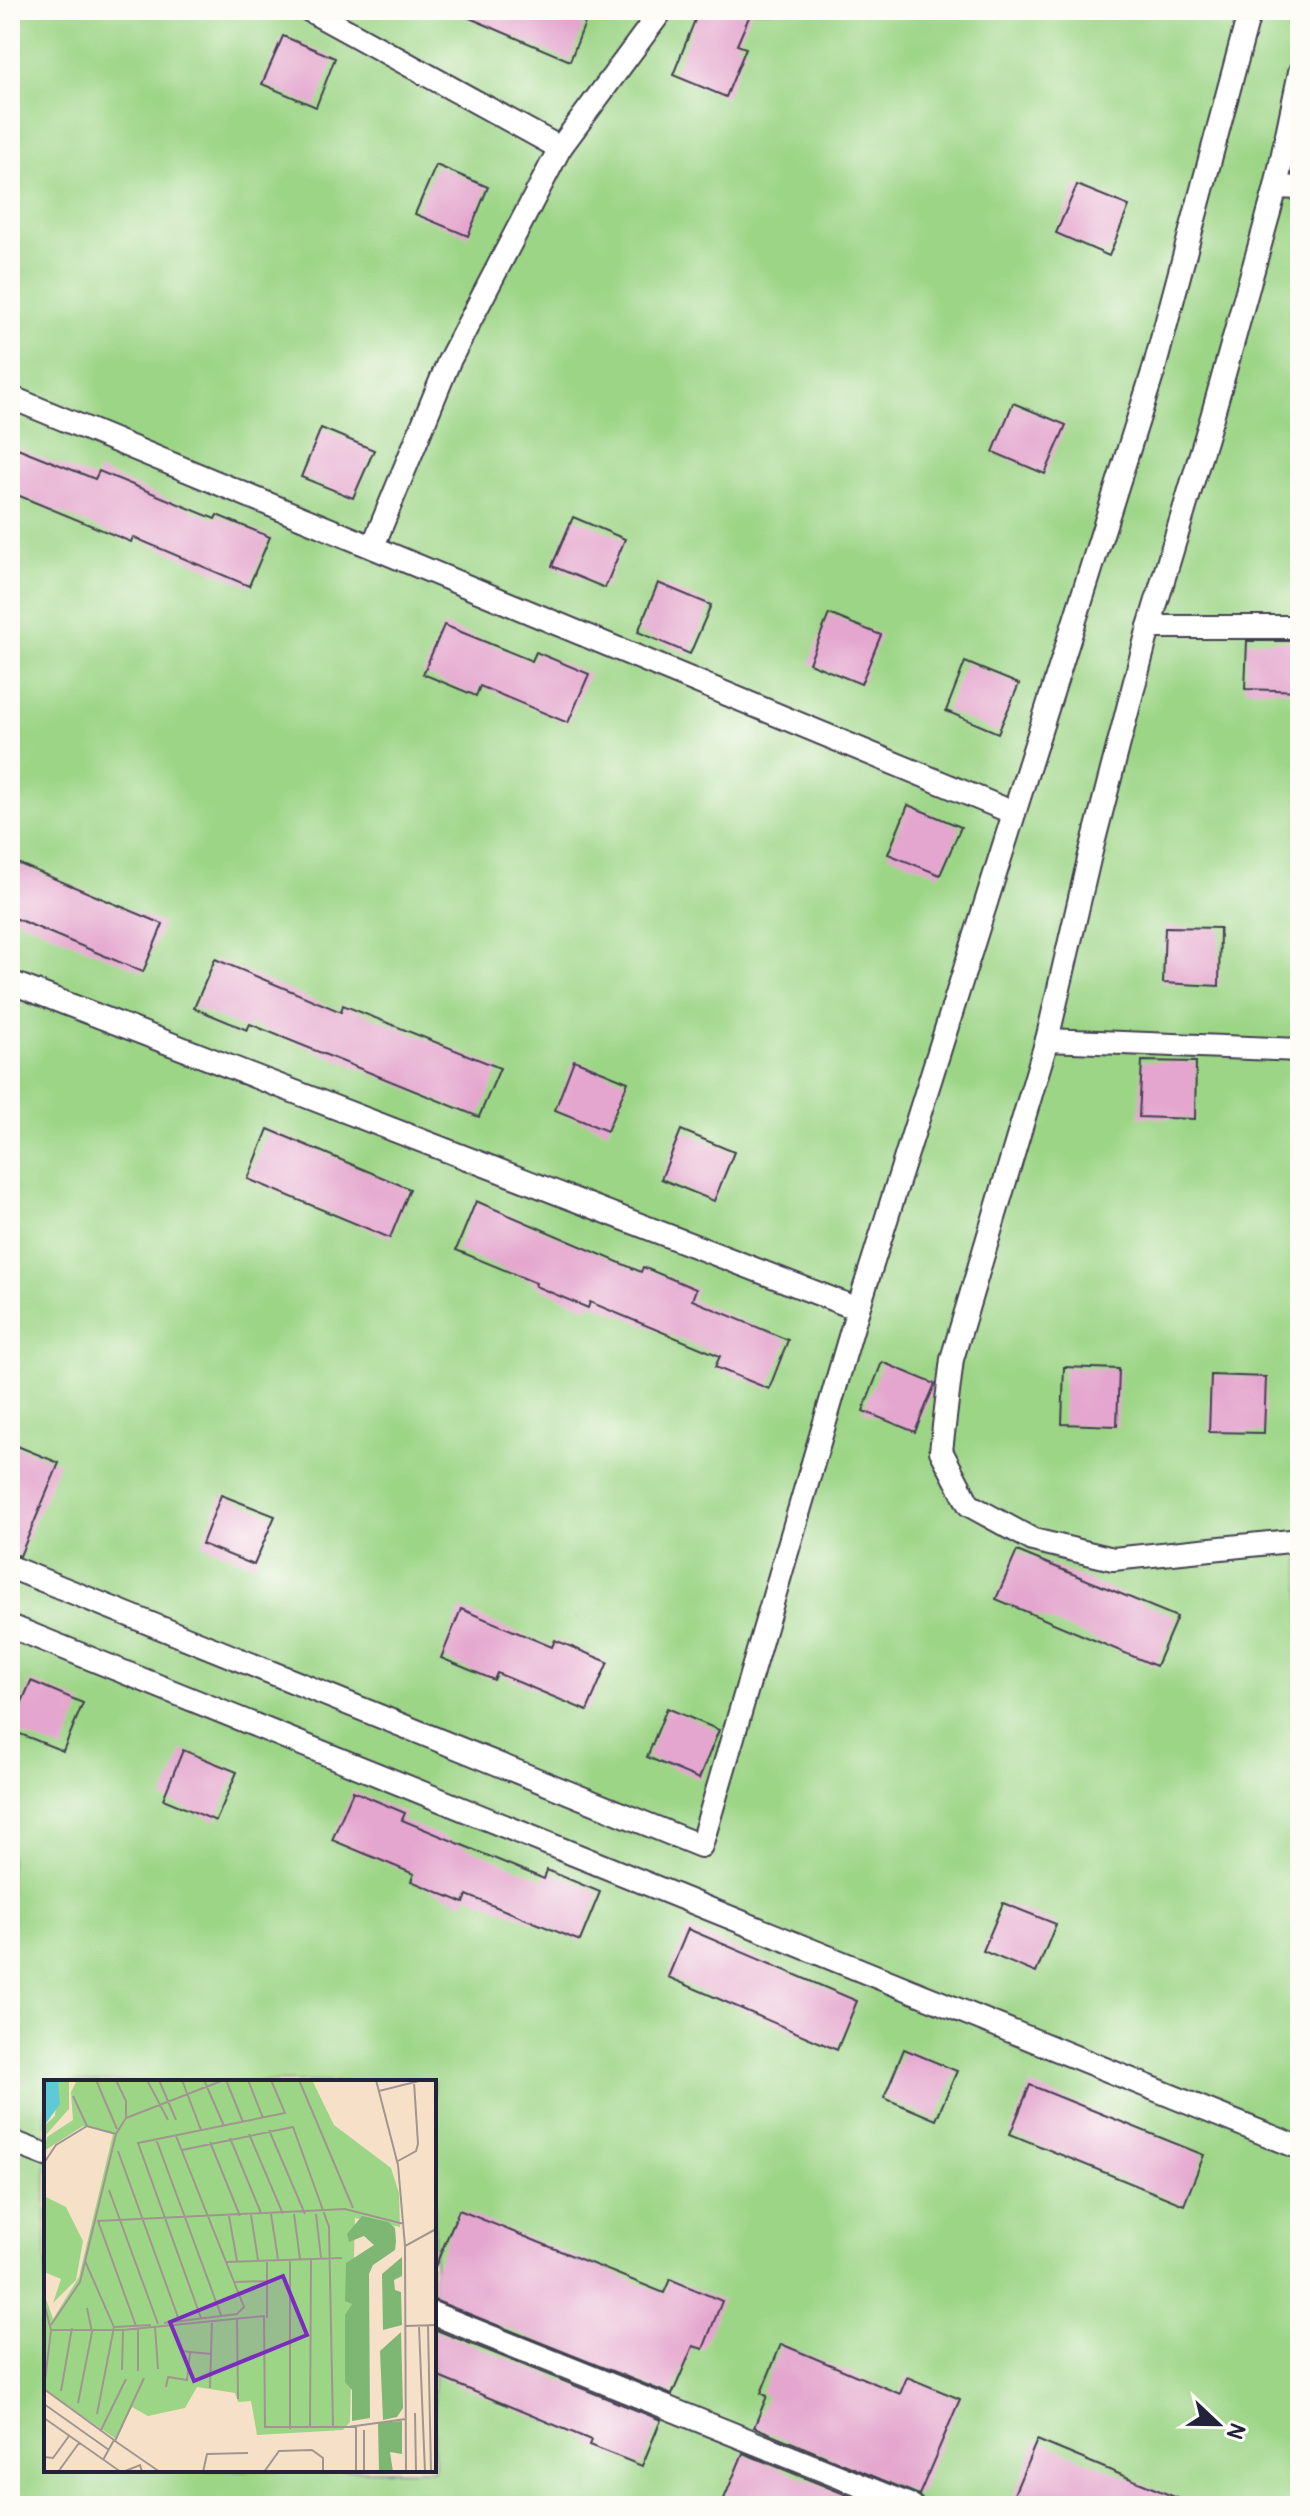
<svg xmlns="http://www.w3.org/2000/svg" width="1310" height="2516" viewBox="0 0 1310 2516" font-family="Pangolin,sans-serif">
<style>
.green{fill:#9dd587;stroke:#607c61;stroke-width:2;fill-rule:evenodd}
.building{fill:#e4a6ce}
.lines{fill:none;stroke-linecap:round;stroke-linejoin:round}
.service-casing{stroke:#423f50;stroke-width:26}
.service{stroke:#fff;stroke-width:22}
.inset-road{fill:none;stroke:#a19590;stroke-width:2}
.view{fill:#7b2cbf;fill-opacity:0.15;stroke:#7b2cbf;stroke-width:4}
.inset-edge{fill:none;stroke:#22223b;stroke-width:4}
</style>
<rect width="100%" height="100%" fill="#fdfcf7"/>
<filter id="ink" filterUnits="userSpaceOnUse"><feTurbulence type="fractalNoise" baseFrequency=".0125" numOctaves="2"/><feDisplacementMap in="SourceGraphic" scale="16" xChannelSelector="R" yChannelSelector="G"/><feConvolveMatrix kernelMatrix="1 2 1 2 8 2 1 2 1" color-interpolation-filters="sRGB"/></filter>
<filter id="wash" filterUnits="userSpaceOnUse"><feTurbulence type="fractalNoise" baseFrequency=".006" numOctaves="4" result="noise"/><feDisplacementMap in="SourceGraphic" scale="32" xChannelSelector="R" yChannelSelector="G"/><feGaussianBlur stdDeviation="1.8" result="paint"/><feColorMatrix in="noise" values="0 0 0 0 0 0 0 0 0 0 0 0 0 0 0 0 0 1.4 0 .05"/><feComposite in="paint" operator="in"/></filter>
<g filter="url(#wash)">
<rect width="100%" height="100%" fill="#f6e1c8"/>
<path class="green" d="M 10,10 L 1300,10 L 1300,2506 L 10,2506 ZM 46,2082 L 434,2082 L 434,2470 L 46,2470 Z"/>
<g id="blocks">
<g class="building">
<path d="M 451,10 L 590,10 L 570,61 Z"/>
<path d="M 699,10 L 752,10 L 737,45 L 746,48 L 726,97 L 673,75 Z"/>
<path d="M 283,36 L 335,58 L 316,107 L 262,84 Z"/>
<path d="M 436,165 L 488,187 L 468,236 L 415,214 Z"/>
<path d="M 1077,185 L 1129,206 L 1109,256 L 1056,233 Z"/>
<path d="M 1013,403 L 1066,425 L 1045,474 L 993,452 Z"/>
<path d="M 321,428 L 374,450 L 353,498 L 301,477 Z"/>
<path d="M 10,445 L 95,479 L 99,471 L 215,519 L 217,515 L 270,537 L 249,586 L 133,537 L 131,542 L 10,492 Z"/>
<path d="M 573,517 L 625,539 L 605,588 L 552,566 Z"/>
<path d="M 658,583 L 711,605 L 690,654 L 638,632 Z"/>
<path d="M 829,614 L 881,635 L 861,684 L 809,663 Z"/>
<path d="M 444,625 L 532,661 L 536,652 L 589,674 L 568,723 L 480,686 L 476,696 L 423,674 Z"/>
<path d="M 1247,641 L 1300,641 L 1300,691 L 1245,689 Z"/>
<path d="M 965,662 L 1019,684 L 998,733 L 946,711 Z"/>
<path d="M 908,805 L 961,827 L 940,875 L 888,854 Z"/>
<path d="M 10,860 L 163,924 L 143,972 L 10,916 Z"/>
<path d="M 1165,927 L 1220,928 L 1219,986 L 1163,983 Z"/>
<path d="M 215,959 L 341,1012 L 343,1005 L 500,1068 L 479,1117 L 250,1024 L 247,1030 L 194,1008 Z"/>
<path d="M 574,1060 L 628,1082 L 607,1131 L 555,1110 Z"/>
<path d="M 1142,1061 L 1196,1062 L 1195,1119 L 1139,1117 Z"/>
<path d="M 268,1129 L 410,1189 L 390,1238 L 248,1179 Z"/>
<path d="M 681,1130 L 734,1152 L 714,1201 L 661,1179 Z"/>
<path d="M 476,1201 L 641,1272 L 643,1267 L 696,1289 L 692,1300 L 788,1340 L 769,1389 L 715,1367 L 720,1356 L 590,1302 L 588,1308 L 535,1286 L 536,1283 L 456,1250 Z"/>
<path d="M 882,1362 L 935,1384 L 915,1432 L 863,1411 Z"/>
<path d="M 1064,1367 L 1119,1369 L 1117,1426 L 1062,1424 Z"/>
<path d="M 1211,1375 L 1266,1377 L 1264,1433 L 1209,1432 Z"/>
<path d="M 10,1443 L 59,1463 L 20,1556 L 10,1553 Z"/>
<path d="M 221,1495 L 275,1516 L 254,1565 L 202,1544 Z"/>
<path d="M 1017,1551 L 1177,1617 L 1156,1666 L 996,1599 Z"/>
<path d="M 461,1609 L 552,1647 L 555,1640 L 608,1662 L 587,1711 L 497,1673 L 494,1680 L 441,1658 Z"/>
<path d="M 31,1681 L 83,1703 L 63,1751 L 10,1730 Z"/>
<path d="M 667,1708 L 719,1730 L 699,1779 L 647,1757 Z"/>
<path d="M 183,1750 L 237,1772 L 216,1821 L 163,1799 Z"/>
<path d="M 353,1791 L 405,1813 L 402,1820 L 544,1879 L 547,1870 L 600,1892 L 580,1941 L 467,1895 L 464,1903 L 411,1881 L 414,1874 L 332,1840 Z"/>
<path d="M 1003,1903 L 1056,1924 L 1036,1973 L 983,1951 Z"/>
<path d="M 688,1929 L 857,2001 L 837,2050 L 668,1977 Z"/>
<path d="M 904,2049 L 957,2071 L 936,2120 L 884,2098 Z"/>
<path d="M 1030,2085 L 1204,2155 L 1184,2205 L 1010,2134 Z"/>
<path d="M 459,2210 L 664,2293 L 670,2279 L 722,2301 L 703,2349 L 693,2346 L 672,2395 L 434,2300 L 434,2269 Z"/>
<path d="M 434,2329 L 661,2420 L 642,2466 L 589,2445 L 591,2440 L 434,2375 Z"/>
<path d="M 781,2344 L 900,2394 L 907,2377 L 960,2399 L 919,2495 L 754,2427 L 767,2396 L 761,2393 Z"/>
<path d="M 1037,2440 L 1194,2505 L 1194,2506 L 1009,2506 Z"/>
<path d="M 743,2453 L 874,2506 L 721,2506 Z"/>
</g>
</g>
</g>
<g filter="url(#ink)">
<use href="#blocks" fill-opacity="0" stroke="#423f50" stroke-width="2"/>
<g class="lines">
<defs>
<g id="service">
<path d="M 309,10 L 560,148"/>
<path d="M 1300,72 L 1276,187 L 1212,417 L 1149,627 L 1089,859 L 1047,1040 L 952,1359 L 941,1451 L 969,1505 L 1033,1540 L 1113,1559 L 1300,1540"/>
<path d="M 1276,187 L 1300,188"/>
<path d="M 10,397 L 1014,813"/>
<path d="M 373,546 L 449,361 L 560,148 L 662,10"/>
<path d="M 1149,627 L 1300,627"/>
<path d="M 10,982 L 858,1309"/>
<path d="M 1047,1040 L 1300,1050"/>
<path d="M 10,1567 L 701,1846 L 858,1309 L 1154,369 L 1250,10"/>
<path d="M 10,1626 L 1300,2148"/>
<path d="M 10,2141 L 46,2155"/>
<path d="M 434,2314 L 912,2506"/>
</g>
</defs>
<use href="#service" class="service-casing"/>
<use href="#service" class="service"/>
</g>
</g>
<g transform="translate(44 2080)">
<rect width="392" height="392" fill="#f6e1c8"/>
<path d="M 14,0 L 25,0 L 25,29 L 0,57 L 0,46 L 11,36 ZM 33,0 L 268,0 L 290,45 L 347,88 L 355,113 L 356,147 L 311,138 L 306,342 L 299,350 L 213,355 L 207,321 L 194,322 L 191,313 L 153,307 L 141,328 L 104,336 L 88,327 L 72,359 L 0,310 L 0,213 L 9,239 L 35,197 L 69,54 L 39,46 L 0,71 L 3,57 L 29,40 L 27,12 ZM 0,116 L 22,127 L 39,161 L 32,200 L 9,223 L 17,199 L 0,192 Z" fill="#9dd587"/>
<path d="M 318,136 L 344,142 L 351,148 L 352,161 L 351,170 L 329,185 L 325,194 L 326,338 L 308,341 L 308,310 L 301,302 L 301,235 L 308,224 L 301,221 L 302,183 L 330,165 L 320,156 L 305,162 L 303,154 ZM 358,177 L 358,196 L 350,200 L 351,210 L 357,212 L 358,245 L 339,250 L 338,194 ZM 357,252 L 359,328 L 353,337 L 339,340 L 336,271 ZM 358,341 L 358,374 L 346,372 L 349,392 L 335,392 L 334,343 Z" fill="#7eb674"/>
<path d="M 0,0 L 14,0 L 16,24 L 0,46 Z" fill="#5dcad5"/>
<path class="inset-road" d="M 52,0 L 73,49M 103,0 L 124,40M 115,0 L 132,40M 138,0 L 157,50M 160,0 L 180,46M 182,0 L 199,42M 204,0 L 219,38M 255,0 L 309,128M 332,0 L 354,85 L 361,166M 335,11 L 379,0M 29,16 L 43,46M 82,38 L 180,0M 225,50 L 261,134M 205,54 L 239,134M 186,58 L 217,133M 112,59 L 177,235M 166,62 L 196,136M 138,70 L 249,47 L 285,147 L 289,347M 74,71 L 135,240M 354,81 L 372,71 L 374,64 L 370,2M 0,83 L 12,65 L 43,46 L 72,54M 65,110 L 114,244M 227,134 L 234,179M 250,134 L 256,179M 272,134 L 277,178M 207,135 L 214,180M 185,136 L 193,181M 246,179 L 246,349M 41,181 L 70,247 L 53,334M 182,182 L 298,178M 190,202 L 223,201M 0,223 L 7,250 L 0,309 L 70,360 L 59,380M 157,238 L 94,63 L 241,33 L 227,0M 223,238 L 223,180M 193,239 L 194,319M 120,243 L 193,234 L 200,227 L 132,56M 7,245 L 36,202 L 72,54 L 82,38 L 82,21 L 72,0M 384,245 L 387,392M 92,246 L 54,141 L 301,129 L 360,144M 362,246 L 392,245M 375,246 L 381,392M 70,247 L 107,245M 111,247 L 114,289M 94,249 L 94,291M 7,250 L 79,250 L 220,236 L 221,347 L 304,347 L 362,339M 136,271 L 167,274M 78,290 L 79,250M 100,298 L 71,361 L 116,392M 122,307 L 124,297 L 143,300 L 146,273M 166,308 L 168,241M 17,311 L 28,248M 34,323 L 48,252 L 43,228M 0,324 L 65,370M 371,333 L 372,392M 0,338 L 77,392M 266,348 L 267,179M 57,350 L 82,299M 320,350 L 320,392M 0,377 L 9,378 L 25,356M 14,392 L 35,363M 79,392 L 96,385 L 98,392M 159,392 L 163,374 L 204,373M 220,392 L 235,371 L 268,370 L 279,378 L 279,392M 312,392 L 312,346M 362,392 L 361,166 L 392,149"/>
<path class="view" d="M 239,196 L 263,255 L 150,301 L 126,242 Z"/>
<rect width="392" height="392" class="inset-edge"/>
</g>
<rect width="1310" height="2516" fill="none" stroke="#fdfcf7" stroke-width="40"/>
<g transform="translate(1218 2424) rotate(112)" stroke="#fdfcf7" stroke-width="6" paint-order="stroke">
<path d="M0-6L14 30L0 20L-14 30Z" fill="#22223b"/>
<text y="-12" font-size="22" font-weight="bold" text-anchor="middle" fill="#22223b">N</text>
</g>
</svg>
